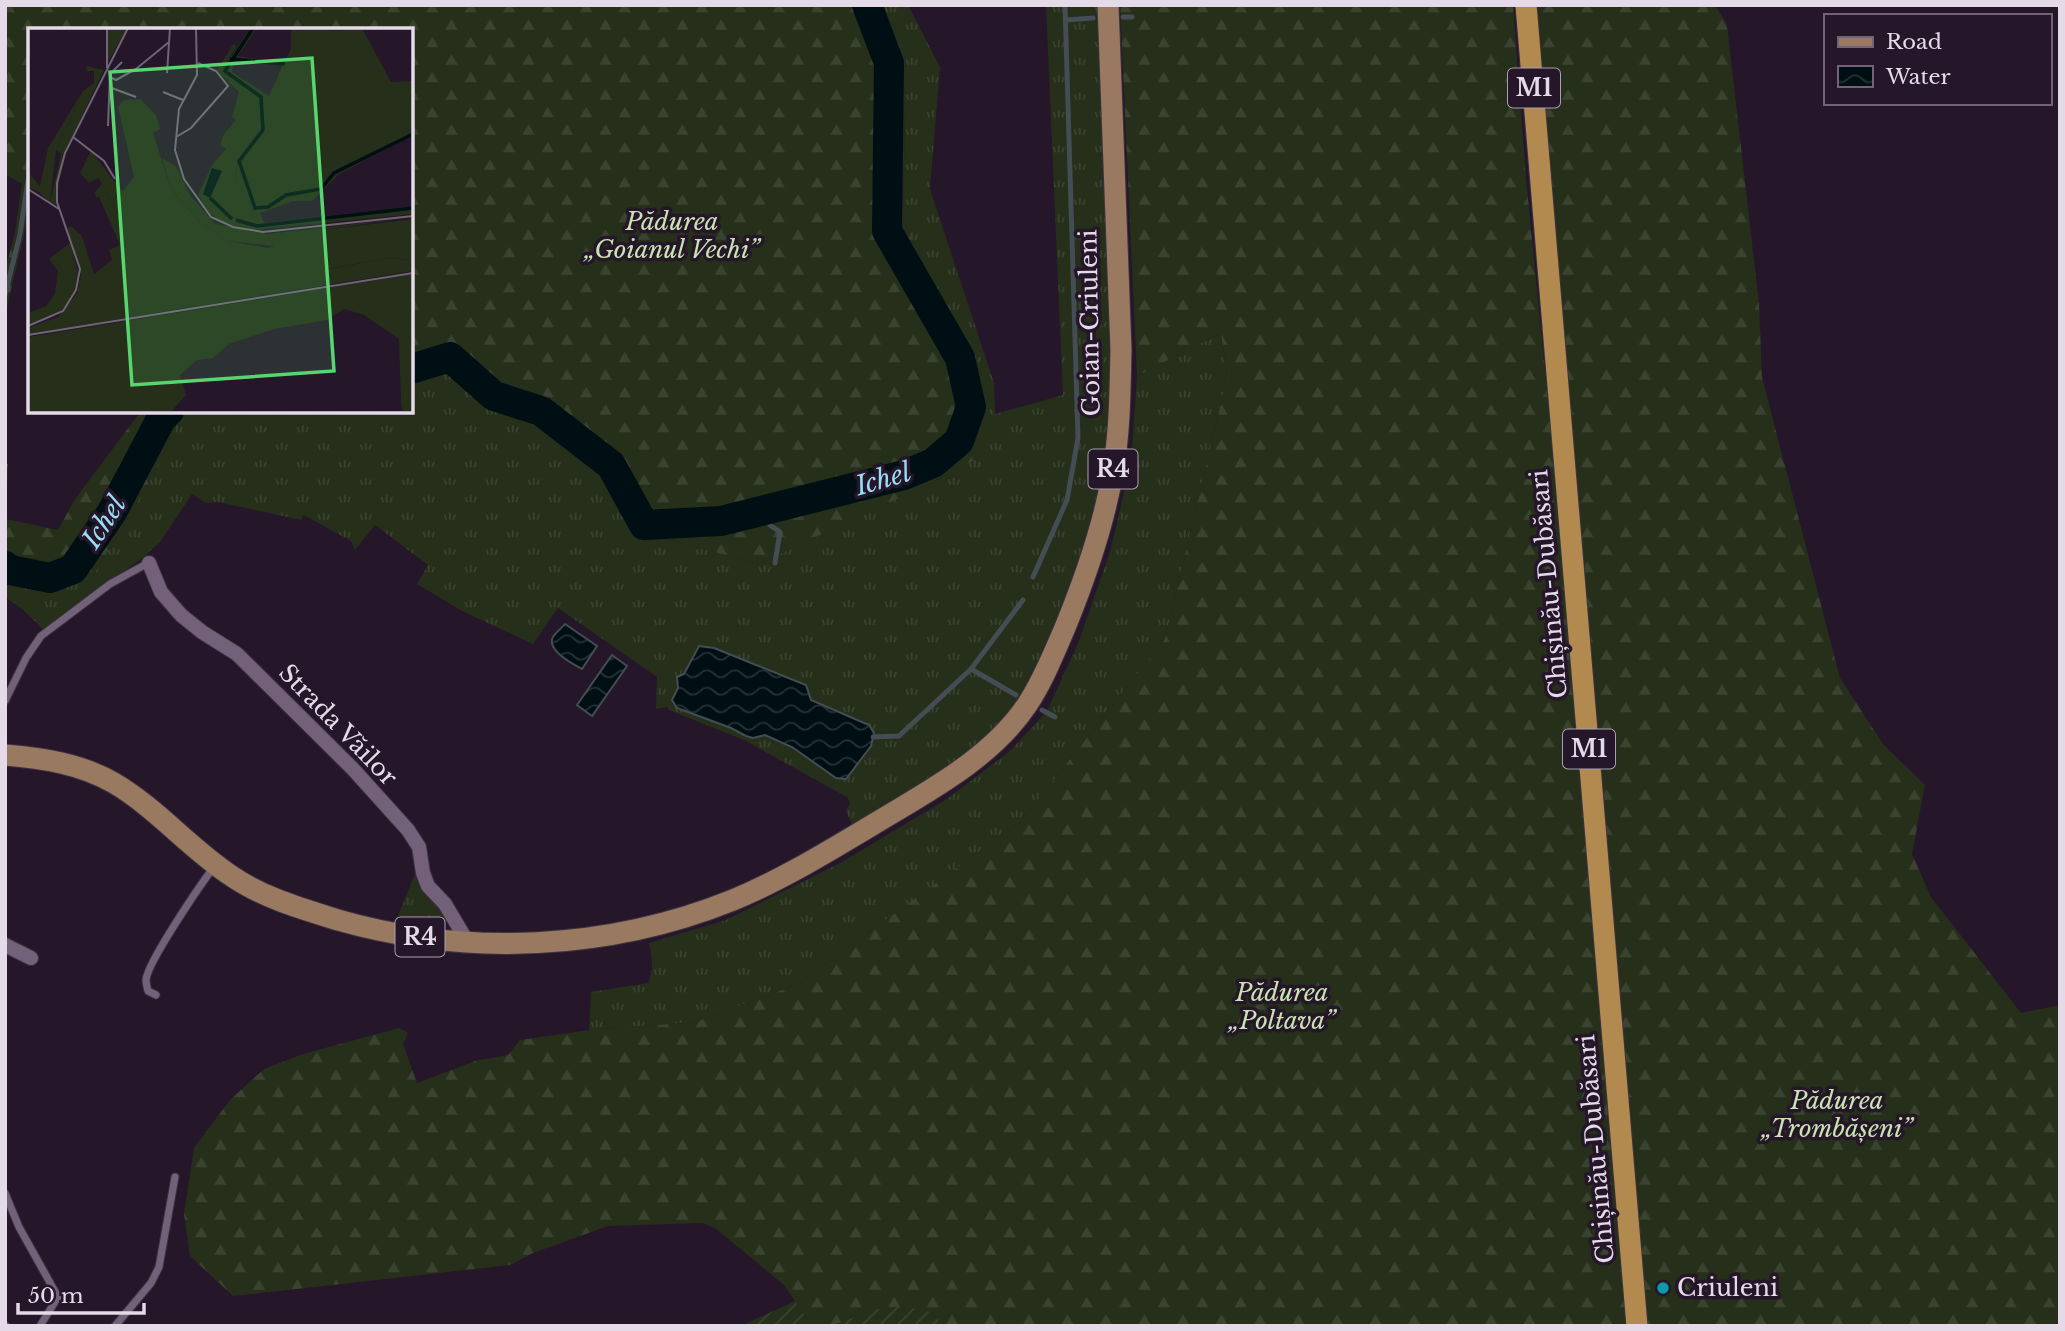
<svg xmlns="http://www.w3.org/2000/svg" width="2065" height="1331" viewBox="0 0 2065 1331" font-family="'Libre Baskerville',serif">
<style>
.grass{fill:url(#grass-tufts)}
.forest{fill:url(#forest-firs)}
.garden{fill:url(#garden-furrows)}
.water{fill:url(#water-waves);stroke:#444c54;stroke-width:2}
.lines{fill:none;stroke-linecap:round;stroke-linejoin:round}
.stream{stroke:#444c54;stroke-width:5}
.river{stroke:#000f14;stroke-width:30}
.lane-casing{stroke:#3d3242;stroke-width:9}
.street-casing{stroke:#3d3242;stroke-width:16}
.primary-casing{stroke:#3d3242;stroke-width:23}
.highway-casing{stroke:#3d3242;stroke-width:23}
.lane{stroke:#736079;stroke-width:7}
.street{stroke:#736079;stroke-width:14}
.primary{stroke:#99795f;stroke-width:21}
.highway{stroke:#b2894e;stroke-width:21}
.culture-dot{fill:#0f9aa8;stroke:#25162a;stroke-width:2.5}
.labels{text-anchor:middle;stroke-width:7;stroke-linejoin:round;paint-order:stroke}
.shield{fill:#25162a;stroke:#ab9faf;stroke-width:2}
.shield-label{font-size:23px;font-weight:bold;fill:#e4dae8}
.park-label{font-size:24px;font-style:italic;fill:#c9e4af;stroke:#25162a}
.street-label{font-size:24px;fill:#e4dae8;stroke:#25162a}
.poi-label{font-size:24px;fill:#e4dae8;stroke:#25162a;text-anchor:start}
.water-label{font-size:26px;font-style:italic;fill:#97ddf4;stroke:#25162a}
.inset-river{fill:none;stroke:#000f14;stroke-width:3.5}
.inset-road{fill:none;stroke:#716476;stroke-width:2}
.view{fill:#59d56f;fill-opacity:0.15;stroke:#59d56f;stroke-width:3.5}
.inset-edge{fill:none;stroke:#e4dae8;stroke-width:3.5}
</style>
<defs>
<pattern id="grass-tufts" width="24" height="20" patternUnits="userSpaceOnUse" patternTransform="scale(1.75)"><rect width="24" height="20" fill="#252f1a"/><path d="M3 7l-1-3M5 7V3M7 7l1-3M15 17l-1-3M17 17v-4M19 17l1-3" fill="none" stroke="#3a4330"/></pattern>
<pattern id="forest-firs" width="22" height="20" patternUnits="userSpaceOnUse" patternTransform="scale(1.75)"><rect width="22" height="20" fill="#252f1a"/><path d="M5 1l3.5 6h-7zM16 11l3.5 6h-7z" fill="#3a4330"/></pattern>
<pattern id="garden-furrows" width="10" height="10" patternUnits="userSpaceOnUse" patternTransform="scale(1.75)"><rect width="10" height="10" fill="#252f1a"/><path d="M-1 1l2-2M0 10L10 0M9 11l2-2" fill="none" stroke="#3a4330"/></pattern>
<pattern id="water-waves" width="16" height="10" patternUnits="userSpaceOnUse" patternTransform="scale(1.75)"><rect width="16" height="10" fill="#000f14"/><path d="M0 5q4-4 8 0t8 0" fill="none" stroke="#253136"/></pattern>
</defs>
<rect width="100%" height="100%" fill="#25162a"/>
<g class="grass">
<path d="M 881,5 L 908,5 L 940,67 L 930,189 L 994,383 L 995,414 L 1063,395 L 1046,5 L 1099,5 L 1112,315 L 1108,447 L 1097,512 L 1072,591 L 1042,663 L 1017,704 L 990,732 L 958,761 L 853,828 L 846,810 L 850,804 L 848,798 L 836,791 L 744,740 L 669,710 L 667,707 L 656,709 L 657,677 L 558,608 L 533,644 L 462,611 L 417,584 L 428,565 L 375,525 L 355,550 L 351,541 L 304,515 L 301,520 L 218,502 L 206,503 L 192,494 L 160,542 L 145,556 L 43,629 L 21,608 L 5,597 L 5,577 L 31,589 L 90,581 L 157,469 L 182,411 L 411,411 L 411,382 L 417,382 L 452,367 L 489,410 L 536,422 L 597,470 L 637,531 L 758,564 L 929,484 L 982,456 L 982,393 L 903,220 L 906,48 Z"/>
<path d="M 1221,333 L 1227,377 L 1165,639 L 1022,820 L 798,984 L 696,1022 L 589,1030 L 591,992 L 648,983 C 654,969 652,957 649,943 L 726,920 L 842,862 L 947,799 L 1010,751 L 1047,711 L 1079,641 L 1110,552 L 1131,462 L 1137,376 Z"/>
<path d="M 416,871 L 448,920 L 438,929 L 395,923 Z"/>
</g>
<g class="forest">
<path d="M 5,5 L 881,5 L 906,48 L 903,220 L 982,393 L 982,456 L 929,484 L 758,564 L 637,531 L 597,470 L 536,422 L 489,410 L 452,367 L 417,382 L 411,382 L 411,30 L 30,30 L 28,217 L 5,316 L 5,271 L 15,232 L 22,184 L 5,174 Z"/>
<path d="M 1120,5 L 1513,5 L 1526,178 L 1568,606 L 1630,1326 L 945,1326 L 930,1312 L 872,1310 L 832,1326 L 812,1326 L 784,1285 L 715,1228 L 703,1223 L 608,1226 L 533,1253 L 510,1265 L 233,1296 L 190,1256 L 184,1214 L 194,1148 L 230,1100 L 264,1069 L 303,1054 L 399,1028 L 408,1033 L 403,1044 L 417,1083 L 475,1061 L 508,1055 L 520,1040 L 589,1030 L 696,1022 L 798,984 L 1022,820 L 1165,639 L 1227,377 L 1221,333 L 1137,376 Z"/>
<path d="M 1535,5 L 1715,5 L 1727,25 L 1759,304 L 1762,377 L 1840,678 L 1883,744 L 1925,785 L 1912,854 L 1931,897 L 2021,1013 L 2060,1005 L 2060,1326 L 1645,1326 Z"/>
<path d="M 141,411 L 182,411 L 157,469 L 90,581 L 31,589 L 5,577 L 5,463 L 8,464 L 6,519 L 58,530 L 75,499 Z"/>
</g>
<g class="garden">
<path d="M 795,1301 L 812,1326 L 741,1326 Z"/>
<path d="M 903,1306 L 930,1312 L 945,1326 L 832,1326 L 872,1310 Z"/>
</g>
<g class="water">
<path d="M 565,624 L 597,646 L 582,669 C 573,664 546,650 553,637 C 555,633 562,628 565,624 Z"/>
<path d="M 699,646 L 714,648 L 806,685 L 811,700 L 869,725 L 874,733 L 871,746 L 846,779 L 836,778 L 792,747 L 765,735 L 753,738 L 746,736 L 731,728 L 677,708 L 672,700 L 678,688 L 677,677 L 684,674 Z"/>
<path d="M 612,655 L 627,666 L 592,716 L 577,705 Z"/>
</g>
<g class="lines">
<g class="stream">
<path d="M 1123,17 L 1132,17"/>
<path d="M 1066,20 L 1093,18"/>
<path d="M 5,295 L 20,234 L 28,180"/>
<path d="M 760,511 L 771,526 L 780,532 L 775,563"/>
<path d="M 1033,577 L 1067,500 L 1078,438 L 1065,5"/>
<path d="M 971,669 L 1016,695"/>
<path d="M 1042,710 L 1055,717"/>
<path d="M 873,737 L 899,736 L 971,669 L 1023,600"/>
</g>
<g class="river">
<path d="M 411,369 L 450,357 L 494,396 L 541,411 L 611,465 L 644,525 L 721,521 L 904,475 L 933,463 L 959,441 L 971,407 L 960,358 L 887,231 L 889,63 L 867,5"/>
<path d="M 5,566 L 10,570 L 50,578 L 73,569 L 112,512 L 161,419 L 169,411"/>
</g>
<defs>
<g id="lane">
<path d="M 5,701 L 26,658 L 41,636 L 110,584 L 148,563"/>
<path d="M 156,995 L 148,991 C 147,987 146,984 146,980 C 147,963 202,882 215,866"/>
<path d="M 5,1193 L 19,1227 L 58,1297 L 40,1326"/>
<path d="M 5,1325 L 6,1326"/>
<path d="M 115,1326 L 151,1283 L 159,1267 L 175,1177"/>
</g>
<g id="street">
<path d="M 149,563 L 161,592 L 181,615 L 202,632 L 237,654 L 353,769 L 408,830 L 419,847 L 423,873 L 428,886 L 445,904 L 467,941"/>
<path d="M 5,945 L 31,958"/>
</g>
<path id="primary" d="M 5,755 C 43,758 81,764 114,783 C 158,809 191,850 233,877 C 264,898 303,909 338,920 C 467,957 609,950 733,900 C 784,879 832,849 879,821 C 932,789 992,757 1027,705 C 1043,681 1053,655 1064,630 C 1085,579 1104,525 1113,471 C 1120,431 1120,390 1121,350 L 1108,5"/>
<path id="highway" d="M 1526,5 L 1637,1326"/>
</defs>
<use href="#lane" class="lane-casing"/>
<use href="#street" class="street-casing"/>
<use href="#primary" class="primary-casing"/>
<use href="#highway" class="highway-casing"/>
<use href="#lane" class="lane"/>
<use href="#street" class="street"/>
<use href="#primary" class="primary"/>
<use href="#highway" class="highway"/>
</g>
<circle class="culture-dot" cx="1663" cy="1288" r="7"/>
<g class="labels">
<g class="shield">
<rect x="1508" y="68.5" width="52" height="39" rx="5"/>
<rect x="1088.5" y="449.5" width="49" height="39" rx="5"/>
<rect x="1563" y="729.5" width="52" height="39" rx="5"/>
<rect x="395.5" y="917.5" width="49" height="39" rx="5"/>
</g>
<g class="shield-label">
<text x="1534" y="96">M1</text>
<text x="1113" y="477">R4</text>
<text x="1589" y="757">M1</text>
<text x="420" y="945">R4</text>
</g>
<g class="park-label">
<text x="672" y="230">Pădurea<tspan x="672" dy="28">„Goianul Vechi”</tspan></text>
<text x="1282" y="1001">Pădurea<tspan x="1282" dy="28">„Poltava”</tspan></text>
<text x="1837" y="1109">Pădurea<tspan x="1837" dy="28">„Trombășeni”</tspan></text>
</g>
<g class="street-label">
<text transform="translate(1090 323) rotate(-91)" y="8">Goian-Criuleni</text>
<text transform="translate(1549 584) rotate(-95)" y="8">Chișinău-Dubăsari</text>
<text transform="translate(338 725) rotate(46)" y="8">Strada Văilor</text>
<text transform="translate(1596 1149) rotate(-95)" y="8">Chișinău-Dubăsari</text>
</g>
<g class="poi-label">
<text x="1677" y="1296">Criuleni</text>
</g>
<g class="water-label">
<text transform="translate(883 479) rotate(-16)" y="9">Ichel</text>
<text transform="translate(104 522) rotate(-57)" y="9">Ichel</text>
</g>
</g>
<g transform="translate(28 28)">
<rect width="385" height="385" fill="#25162a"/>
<path d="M 80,0 L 99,0 L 79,36 ZM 205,16 L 209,18 L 195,41 L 197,50 L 225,62 L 233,72 L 233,102 L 210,132 L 207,150 L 225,183 L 260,169 L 286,168 L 308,146 L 385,107 L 310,147 L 284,173 L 265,173 L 232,185 L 236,195 L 385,178 L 385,186 L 228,202 L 195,195 L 179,183 L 170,167 L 184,137 L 198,121 L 192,117 L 196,106 L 208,92 L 204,89 L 211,64 L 189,43 ZM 58,38 L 76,42 L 35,128 L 28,177 L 22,174 L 33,126 L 28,122 L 55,63 L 66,55 L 66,43 L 59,43 ZM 134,130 L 148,138 L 162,167 L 187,196 L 239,206 L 246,218 L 200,213 L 171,193 L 143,161 Z" fill="#252f1a"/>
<path d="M 222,0 L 229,0 L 210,28 L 256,35 L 263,21 L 263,0 L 334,0 L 363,54 L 385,53 L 385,107 L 309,146 L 286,168 L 260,169 L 225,183 L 207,151 L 210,132 L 233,102 L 233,72 L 225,62 L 197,50 L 195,41 ZM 215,32 L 255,37 L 241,68 L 204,44 L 205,36 ZM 55,63 L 28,122 L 22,176 L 11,164 L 0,159 L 0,144 L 12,158 L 20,120 ZM 112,71 L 128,87 L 132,101 L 125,105 L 143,161 L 171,193 L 200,213 L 240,220 L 246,218 L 239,206 L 385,189 L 296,202 L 301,241 L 360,230 L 385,232 L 385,243 L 0,306 L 0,300 L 30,289 L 49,265 L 53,247 L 39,200 L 43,198 L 54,208 L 66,246 L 84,232 L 81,222 L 92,217 L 71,169 L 79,166 L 92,188 L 91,168 L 106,149 L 90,79 L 96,72 ZM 42,215 L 50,244 L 47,262 L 34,282 L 0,297 L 0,285 L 18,278 L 27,265 L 30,243 L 21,231 ZM 385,246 L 385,385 L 375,385 L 373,375 L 371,311 L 336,287 L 316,281 L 299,292 L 246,301 L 201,316 L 185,330 L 169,332 L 152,347 L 158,367 L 142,385 L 0,385 L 0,309 Z" fill="#252f1a" fill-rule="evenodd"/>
<path d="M 385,191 L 385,232 L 360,230 L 300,241 L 295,202 Z" fill="#252f1a"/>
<path d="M 63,123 L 95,164 L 91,168 L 96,180 L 92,189 L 79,166 L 69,170 L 66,165 L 74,156 L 70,150 L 61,155 L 52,145 Z" fill="#252f1a"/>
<path d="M 184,140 L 194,143 L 182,170 L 175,166 Z" fill="#000f14"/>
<path class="inset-river" d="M 225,0 L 197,43 L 233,69 L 235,102 L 211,133 L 227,180 L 240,179 L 258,167 L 293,161 L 306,145 L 385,106M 202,31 L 257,36M 182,170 L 204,191M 208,192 L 229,198 L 385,180"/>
<path class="inset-road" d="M 168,0 L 169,47 L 151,81 L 147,122 L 156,151 L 183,189 L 205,199 L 235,204 L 385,188M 79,40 L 79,0M 139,45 L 142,0M 82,49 L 88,52 L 108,41 L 141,14M 81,59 L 108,69M 135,64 L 155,72M 80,98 L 82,46 L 94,34M 45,109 L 76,133 L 87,151M 148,109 L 163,100 L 200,58 L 188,43 L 170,35M 0,161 L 31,181M 0,298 L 35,283 L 48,262 L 52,241 L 29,174 L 29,155 L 37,125 L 100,0M 0,307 L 385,245"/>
<path class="view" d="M 284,30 L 306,343 L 104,357 L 82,44 Z"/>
<rect width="385" height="385" class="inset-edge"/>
</g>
<rect width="2065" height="1331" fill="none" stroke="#e4dae8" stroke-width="14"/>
<rect x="1824" y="14" width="228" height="91" fill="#25162a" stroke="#716476" stroke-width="2"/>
<rect x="1838" y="37" width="35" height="10" fill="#99795f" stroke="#716476" stroke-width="2"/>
<text x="1886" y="49" font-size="21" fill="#e4dae8">Road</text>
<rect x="1838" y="66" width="35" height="21" fill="url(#water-waves)" stroke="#716476" stroke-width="2"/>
<text x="1886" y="84" font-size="21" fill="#e4dae8">Water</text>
<path d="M18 1303v10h126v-10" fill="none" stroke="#e4dae8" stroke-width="3.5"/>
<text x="28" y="1303" font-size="21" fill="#e4dae8" stroke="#25162a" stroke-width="5" paint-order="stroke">50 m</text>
</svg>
